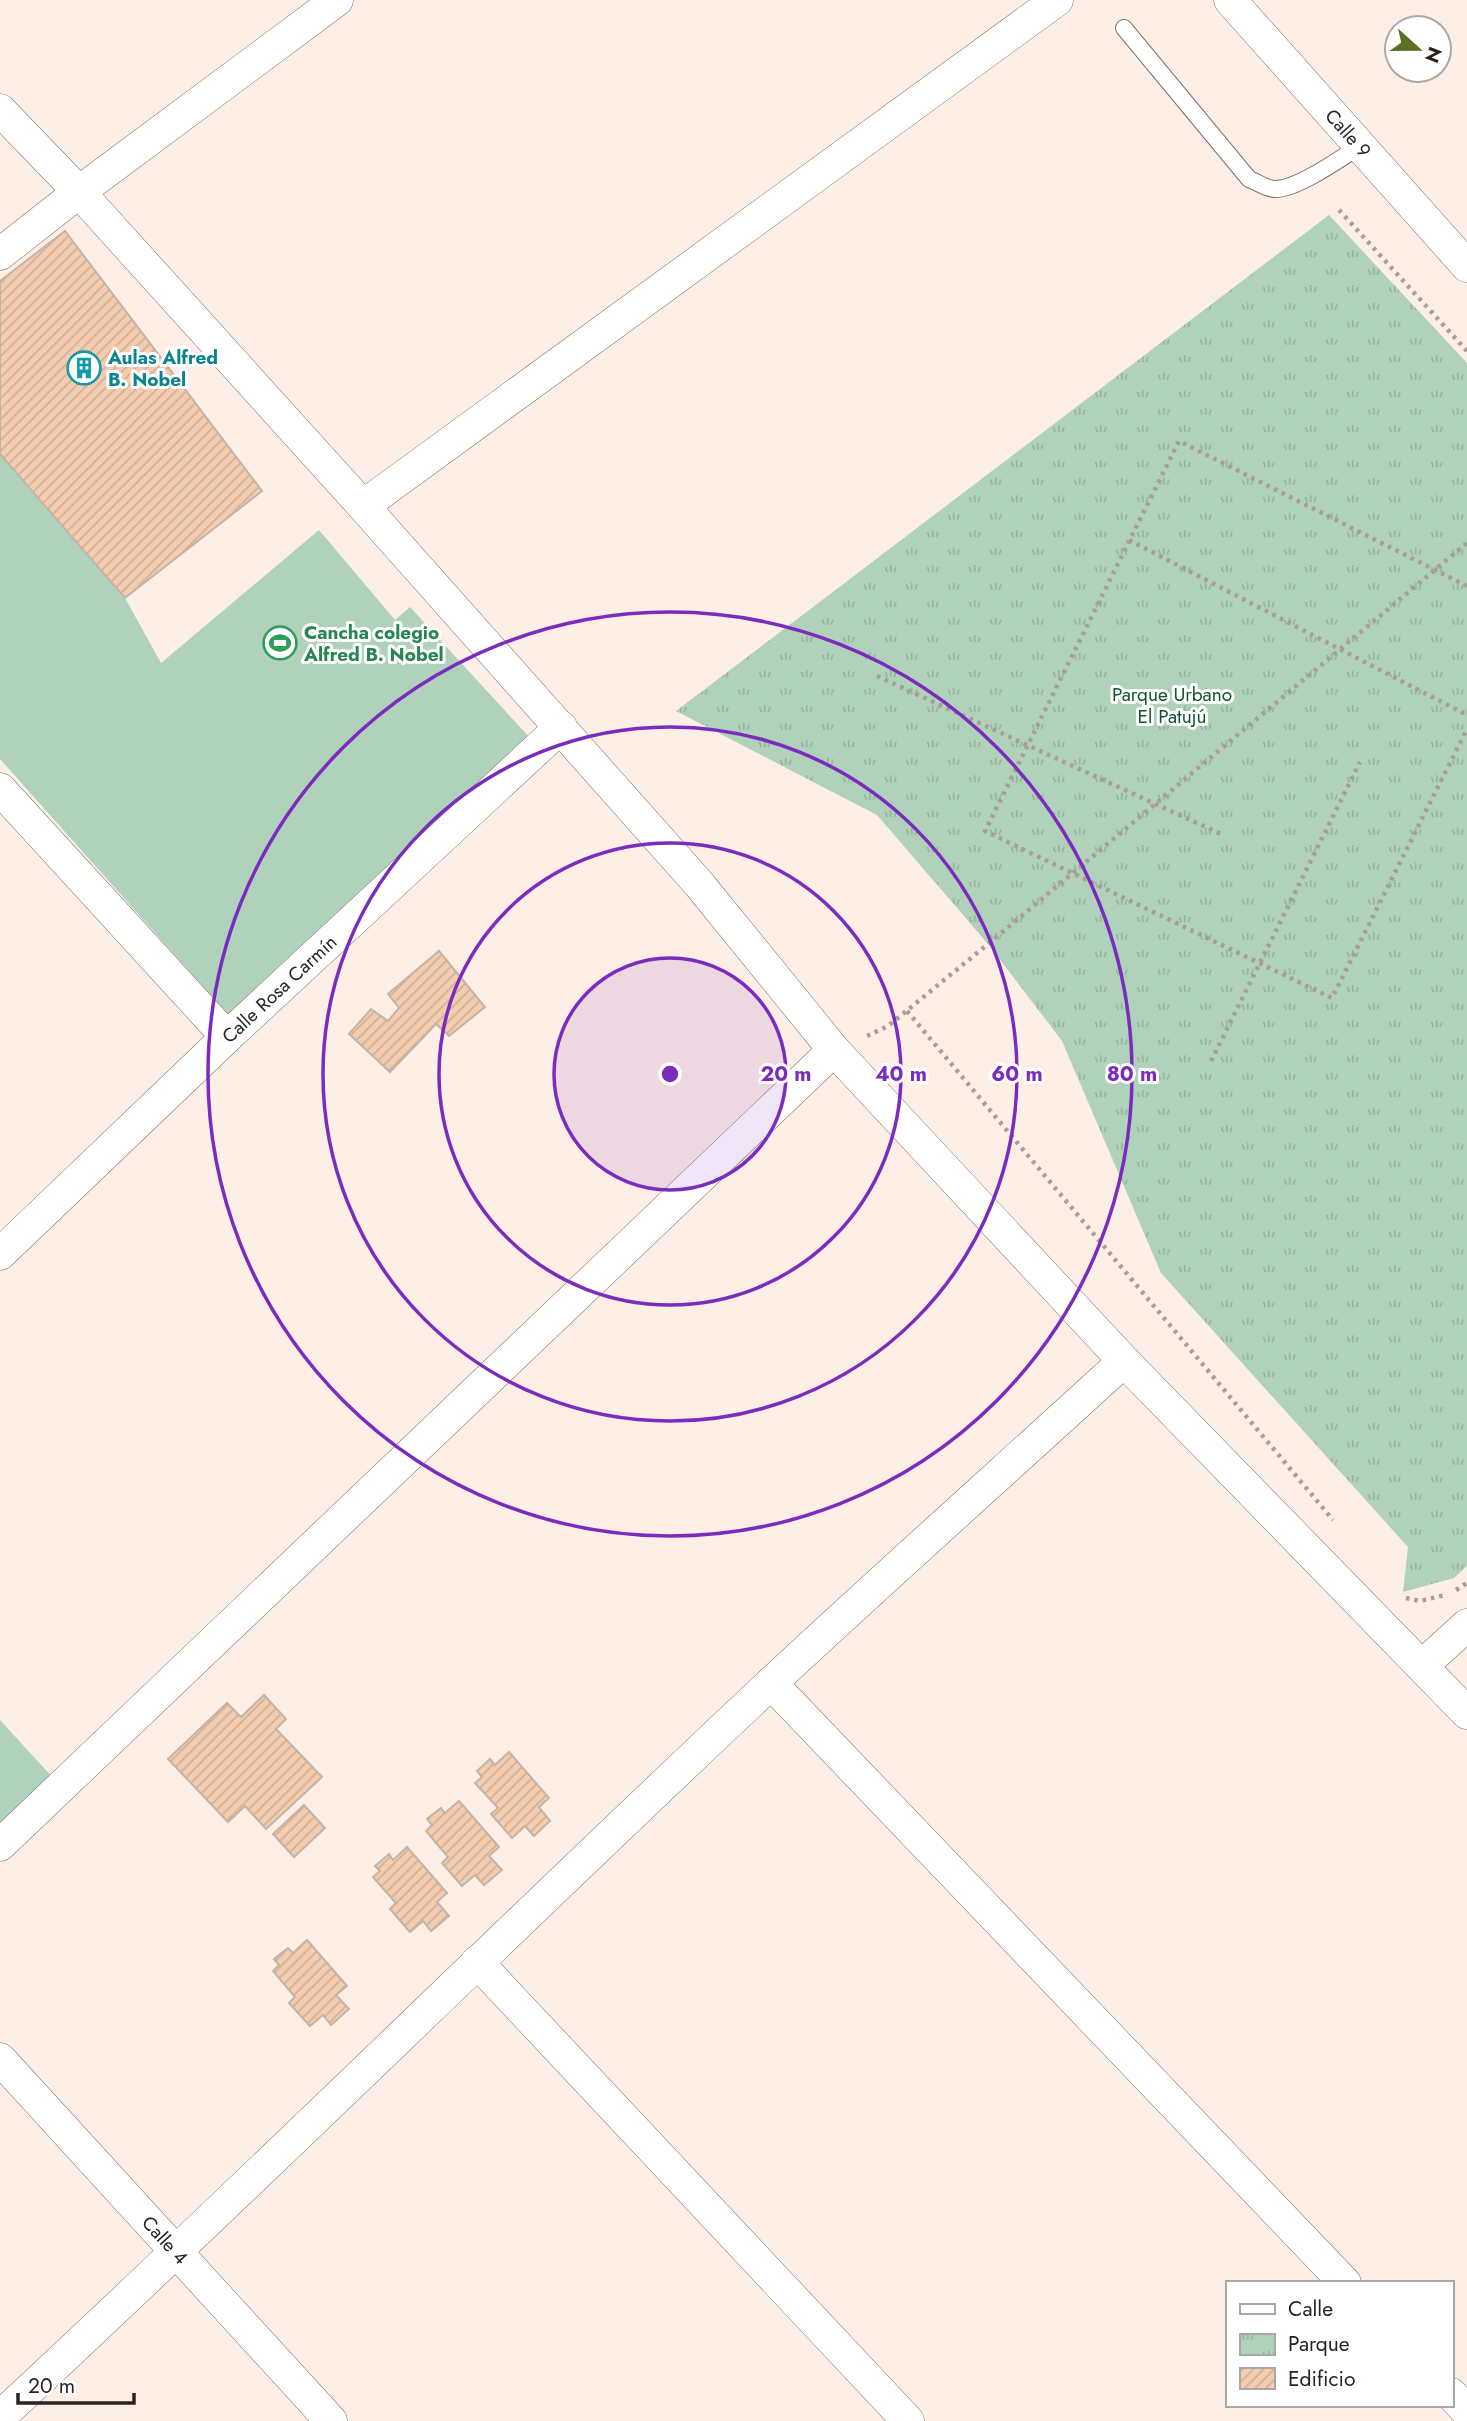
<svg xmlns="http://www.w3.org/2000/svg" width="1467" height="2421" viewBox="0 0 1467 2421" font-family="Jost,sans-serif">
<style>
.grass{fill:#b0d2ba}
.park{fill:url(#park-tufts)}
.building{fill:url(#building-hatch);stroke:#c4b4a8;stroke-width:2}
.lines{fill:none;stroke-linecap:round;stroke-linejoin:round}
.service-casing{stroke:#807166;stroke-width:18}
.minor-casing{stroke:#807166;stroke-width:33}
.path{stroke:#a99e96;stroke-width:4.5;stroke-dasharray:3.5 5;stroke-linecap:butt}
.service{stroke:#fff;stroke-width:16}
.minor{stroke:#fff;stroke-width:32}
.ring{fill:none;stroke:#7b2cbf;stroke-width:3.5}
.labels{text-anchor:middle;stroke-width:6;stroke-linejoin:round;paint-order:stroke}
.street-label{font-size:19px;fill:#2a231f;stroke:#fff}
.culture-label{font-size:19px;font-weight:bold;fill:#0d838f;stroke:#fff;text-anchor:start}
.leisure-label{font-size:19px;font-weight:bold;fill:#27864d;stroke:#fff;text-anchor:start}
.park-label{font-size:19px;fill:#0e5330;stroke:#fff}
.centre{fill:#7b2cbf;stroke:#fff;stroke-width:3.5}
.ring-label{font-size:21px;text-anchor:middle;font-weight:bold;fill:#7b2cbf;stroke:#fff;stroke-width:6;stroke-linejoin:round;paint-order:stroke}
</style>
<defs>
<pattern id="park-tufts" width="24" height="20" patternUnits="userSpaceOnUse" patternTransform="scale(1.75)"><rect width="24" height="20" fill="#b0d2ba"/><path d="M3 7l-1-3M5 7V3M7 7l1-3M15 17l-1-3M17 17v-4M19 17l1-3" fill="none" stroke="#98b49f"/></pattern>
<pattern id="building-hatch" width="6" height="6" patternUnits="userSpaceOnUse" patternTransform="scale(1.75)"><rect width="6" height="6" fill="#f4cdb0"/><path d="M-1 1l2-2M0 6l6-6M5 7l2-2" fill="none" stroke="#d1b097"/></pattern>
</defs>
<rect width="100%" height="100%" fill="#fdefe5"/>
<g class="grass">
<path d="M 0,454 L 125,598 L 161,663 L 319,530 L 395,620 L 410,607 L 529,737 L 229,1016 L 0,759 Z"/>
<path d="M 0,1720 L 54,1779 L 0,1832 Z"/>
</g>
<path class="park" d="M 1329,215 L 1467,363 L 1467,1566 L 1454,1578 L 1403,1592 L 1408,1547 L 1161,1273 L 1062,1041 L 988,944 L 877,815 L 676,711 Z"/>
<g class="building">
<path d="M 65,231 L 262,491 L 125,598 L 0,454 L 0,281 Z"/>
<path d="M 439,951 L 485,1007 L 449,1036 L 436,1024 L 390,1072 L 349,1034 L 371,1009 L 388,1021 L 399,1008 L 388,994 Z"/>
<path d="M 264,1695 L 286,1719 L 276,1729 L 322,1777 L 266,1829 L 245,1806 L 228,1822 L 168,1759 L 227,1703 L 241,1717 Z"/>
<path d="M 509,1752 L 549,1798 L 539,1807 L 550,1821 L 534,1836 L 525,1826 L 512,1838 L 491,1814 L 498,1808 L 475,1783 L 482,1777 L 477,1771 L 490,1759 L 495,1765 Z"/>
<path d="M 459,1801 L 499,1847 L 489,1856 L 502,1870 L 484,1885 L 475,1875 L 462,1886 L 442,1863 L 448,1857 L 426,1831 L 432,1825 L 427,1819 L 441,1808 L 445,1813 Z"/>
<path d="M 304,1805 L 325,1828 L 294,1857 L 273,1834 Z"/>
<path d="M 407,1847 L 447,1893 L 437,1902 L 449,1916 L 431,1931 L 423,1921 L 410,1932 L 390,1909 L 396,1903 L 373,1877 L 380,1871 L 375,1866 L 389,1854 L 393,1860 Z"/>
<path d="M 307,1940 L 347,1986 L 336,1995 L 349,2009 L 331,2025 L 323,2015 L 310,2026 L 289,2003 L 295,1997 L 273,1971 L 279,1965 L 274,1959 L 288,1948 L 293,1953 Z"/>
</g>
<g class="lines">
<defs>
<path id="service" d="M 1124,28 L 1249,179 C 1257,182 1267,189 1275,189 C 1298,189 1341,158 1360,146"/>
<g id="minor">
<path id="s1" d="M 1230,0 L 1467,266"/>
<path d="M 0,110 L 79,192 L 363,506 L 699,884 L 834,1050 L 1124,1361 L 1467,1713"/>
<path d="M 0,254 L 79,192 L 337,0"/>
<path d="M 363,506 L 1057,0"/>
<path d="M 0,789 L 227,1037"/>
<path id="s2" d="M 0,1254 L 227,1037 L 561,727"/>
<path d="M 1423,1665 L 1467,1625"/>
<path d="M 771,1683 L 1345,2283"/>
<path d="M 0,1845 L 834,1050"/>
<path d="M 477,1962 L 908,2421"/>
<path id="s3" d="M 0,2059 L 331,2421"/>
<path d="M 1451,2394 L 1467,2411"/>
<path d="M 0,2417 C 260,2176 511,1927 769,1685 C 886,1576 1006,1469 1124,1361"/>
</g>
</defs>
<use href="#service" class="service-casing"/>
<use href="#minor" class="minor-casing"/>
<g class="path">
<path d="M 1339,210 L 1467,351"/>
<path d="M 1129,540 L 1467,715"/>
<path d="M 1467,586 L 1179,441 L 985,831 L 1332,998 L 1467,729"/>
<path d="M 877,676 L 1223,835"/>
<path d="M 907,1011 L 1333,1520"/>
<path d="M 867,1036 L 888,1026 L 988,944 L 1467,543"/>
<path d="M 1211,1061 L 1360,762"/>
<path d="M 1456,1590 L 1467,1583"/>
<path d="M 1406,1598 L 1420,1601 L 1445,1595"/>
</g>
<use href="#service" class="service"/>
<use href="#minor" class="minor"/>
</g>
<circle cx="670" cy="1074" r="116" fill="#7b2cbf" fill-opacity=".12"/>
<g class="ring">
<circle cx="670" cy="1074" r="116"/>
<circle cx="670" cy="1074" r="231"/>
<circle cx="670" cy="1074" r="347"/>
<circle cx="670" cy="1074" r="462"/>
</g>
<defs>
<symbol id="building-ring" viewBox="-11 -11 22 22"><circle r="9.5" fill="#fff" stroke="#0f9aa8" stroke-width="1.5"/><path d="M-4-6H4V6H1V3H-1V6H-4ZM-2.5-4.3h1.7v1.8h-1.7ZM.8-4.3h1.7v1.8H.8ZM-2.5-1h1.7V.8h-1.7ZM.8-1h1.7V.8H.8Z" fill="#0f9aa8"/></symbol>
<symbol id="stadium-ring" viewBox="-11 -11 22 22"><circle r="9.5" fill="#fff" stroke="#2e9e5b" stroke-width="1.5"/><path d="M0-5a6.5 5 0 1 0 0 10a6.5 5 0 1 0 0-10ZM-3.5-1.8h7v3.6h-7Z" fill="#2e9e5b"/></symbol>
</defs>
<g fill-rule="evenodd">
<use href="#building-ring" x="65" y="349" width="38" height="38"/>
<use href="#stadium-ring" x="261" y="624" width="38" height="38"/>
</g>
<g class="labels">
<g class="street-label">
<text dy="7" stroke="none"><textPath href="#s1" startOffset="178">Calle 9</textPath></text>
<text dy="7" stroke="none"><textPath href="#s2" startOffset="385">Calle Rosa Carmín</textPath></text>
<text dy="7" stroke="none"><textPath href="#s3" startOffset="245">Calle 4</textPath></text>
</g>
<g class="culture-label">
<text x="108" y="364">Aulas Alfred<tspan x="108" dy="22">B. Nobel</tspan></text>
</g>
<g class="leisure-label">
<text x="304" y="639">Cancha colegio<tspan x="304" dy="22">Alfred B. Nobel</tspan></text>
</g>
<g class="park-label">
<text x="1172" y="701">Parque Urbano<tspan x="1172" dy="22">El Patujú</tspan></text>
</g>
</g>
<circle cx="670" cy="1074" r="10" class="centre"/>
<g class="ring-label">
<text x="786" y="1081">20 m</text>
<text x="901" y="1081">40 m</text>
<text x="1017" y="1081">60 m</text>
<text x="1132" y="1081">80 m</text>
</g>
<rect x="1226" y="2281" width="228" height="126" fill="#ffffff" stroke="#aaa7a5" stroke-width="2"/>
<rect x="1240" y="2304" width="35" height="10" fill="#ffffff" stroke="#aaa7a5" stroke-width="2"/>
<text x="1288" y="2316" font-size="21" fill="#2a231f">Calle</text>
<rect x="1240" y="2334" width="35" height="21" fill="url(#park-tufts)" stroke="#aaa7a5" stroke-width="2"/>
<text x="1288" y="2351" font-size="21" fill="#2a231f">Parque</text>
<rect x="1240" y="2368" width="35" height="21" fill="url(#building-hatch)" stroke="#aaa7a5" stroke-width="2"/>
<text x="1288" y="2386" font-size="21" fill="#2a231f">Edificio</text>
<g transform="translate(1418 49) rotate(111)"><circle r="33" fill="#ffffff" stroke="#aaa7a5" stroke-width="2"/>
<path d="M0-5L12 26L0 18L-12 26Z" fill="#587124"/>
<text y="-10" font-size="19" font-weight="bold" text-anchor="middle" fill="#2a231f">N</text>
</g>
<path d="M18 2393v10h116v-10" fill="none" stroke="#2a231f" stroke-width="3.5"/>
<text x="28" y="2393" font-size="21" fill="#2a231f" stroke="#ffffff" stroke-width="5" paint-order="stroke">20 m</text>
</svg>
